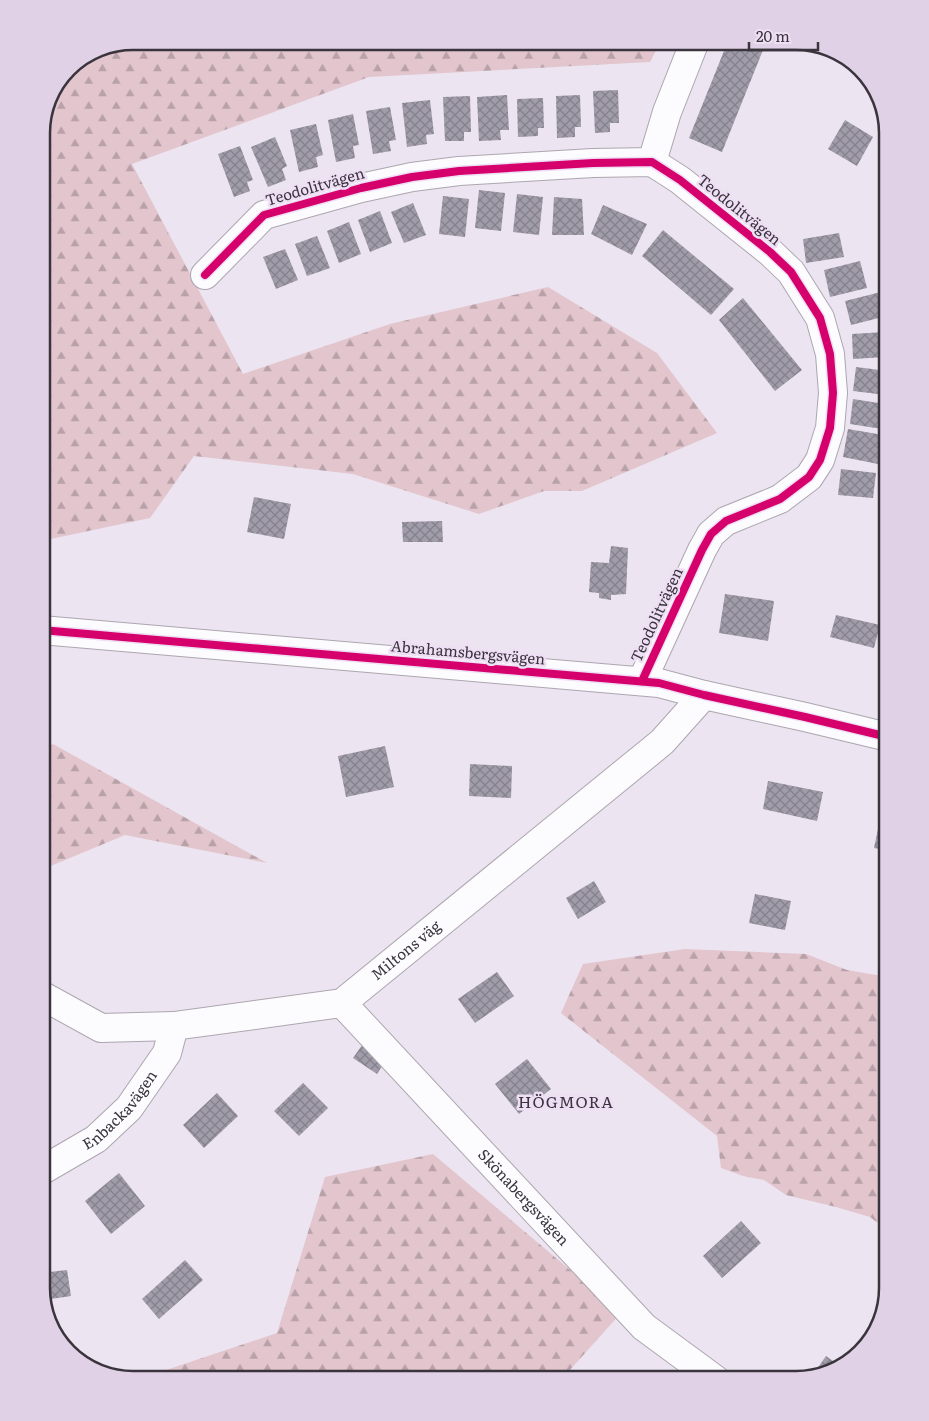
<svg xmlns="http://www.w3.org/2000/svg" width="929" height="1421" viewBox="0 0 929 1421" font-family="Literata,serif">
<style>
.forest{fill:url(#forest-firs)}
.building{fill:url(#building-cross-hatch)}
.lines{fill:none;stroke-linecap:round;stroke-linejoin:round}
.minor-casing{stroke:#ada6b0;stroke-width:30}
.minor{stroke:#fcfbfd;stroke-width:28}
.cycleway-casing{stroke:#eedff5;stroke-width:11}
.cycleway{stroke:#d6006c;stroke-width:8}
.labels{text-anchor:middle;stroke-width:5;stroke-linejoin:round;paint-order:stroke}
.street-label{font-size:15px;fill:#3a343d;stroke:#eedff5}
.neighbourhood-label{font-size:16px;letter-spacing:1px;fill:#3a343d;stroke:#eedff5}
.rim{fill:none;stroke:#3a343d;stroke-width:2.5}
</style>
<defs>
<pattern id="forest-firs" width="22" height="20" patternUnits="userSpaceOnUse" patternTransform="scale(1.25)"><rect width="22" height="20" fill="#e2c5cd"/><path d="M5 1l3.5 6h-7zM16 11l3.5 6h-7z" fill="#b8a1a8"/></pattern>
<pattern id="building-cross-hatch" width="8" height="8" patternUnits="userSpaceOnUse" patternTransform="scale(1.25)"><rect width="8" height="8" fill="#a19caa"/><path d="M0 0l8 8M0 8l8-8" fill="none" stroke="#84808c"/></pattern>
</defs>
<rect width="100%" height="100%" fill="#ece4f0"/>
<g class="forest">
<path d="M 133,41 L 661,41 L 650,62 L 369,77 L 132,164 L 243,374 L 390,324 L 548,287 L 657,353 L 717,433 L 582,491 L 544,491 L 479,514 L 353,474 L 194,456 L 150,518 L 41,541 L 41,127 L 68,68 L 98,48 Z"/>
<path d="M 53,744 L 267,863 L 125,835 L 41,870 L 41,751 Z"/>
<path d="M 685,949 L 806,954 L 847,970 L 888,977 L 888,1231 L 870,1217 L 836,1207 L 786,1195 L 764,1180 L 743,1176 L 721,1168 L 717,1136 L 561,1013 L 583,964 Z"/>
<path d="M 433,1154 L 621,1313 L 569,1371 L 525,1380 L 136,1380 L 277,1333 L 325,1177 Z"/>
</g>
<g class="building">
<path d="M 728,41 L 757,41 L 765,45 L 722,152 L 689,138 Z"/>
<path d="M 618,90 L 619,123 L 610,123 L 610,132 L 595,133 L 593,91 Z"/>
<path d="M 507,95 L 509,130 L 500,130 L 501,140 L 479,141 L 477,97 Z"/>
<path d="M 580,95 L 581,127 L 575,127 L 575,137 L 557,138 L 556,96 Z"/>
<path d="M 470,96 L 471,132 L 464,132 L 464,141 L 445,141 L 443,97 Z"/>
<path d="M 543,98 L 544,128 L 538,128 L 538,136 L 518,137 L 517,99 Z"/>
<path d="M 430,100 L 434,134 L 426,135 L 427,144 L 407,147 L 402,103 Z"/>
<path d="M 390,107 L 396,140 L 389,141 L 391,151 L 373,154 L 366,111 Z"/>
<path d="M 353,114 L 359,145 L 353,146 L 355,158 L 336,162 L 328,120 Z"/>
<path d="M 845,120 L 873,137 L 857,166 L 828,149 Z"/>
<path d="M 316,124 L 323,155 L 316,157 L 318,167 L 299,172 L 290,130 Z"/>
<path d="M 275,137 L 287,166 L 282,169 L 286,180 L 268,187 L 251,147 Z"/>
<path d="M 240,146 L 253,180 L 247,182 L 250,191 L 234,197 L 218,154 Z"/>
<path d="M 479,190 L 505,193 L 501,231 L 475,228 Z"/>
<path d="M 517,194 L 543,197 L 539,235 L 513,232 Z"/>
<path d="M 443,196 L 469,199 L 465,237 L 439,234 Z"/>
<path d="M 554,197 L 582,199 L 584,235 L 552,235 Z"/>
<path d="M 413,203 L 426,235 L 404,243 L 391,212 Z"/>
<path d="M 603,205 L 647,224 L 632,255 L 591,234 Z"/>
<path d="M 380,211 L 392,243 L 370,252 L 358,220 Z"/>
<path d="M 349,222 L 361,254 L 339,263 L 327,231 Z"/>
<path d="M 663,230 L 734,289 L 711,315 L 642,256 Z"/>
<path d="M 839,233 L 844,257 L 806,263 L 803,239 Z"/>
<path d="M 317,236 L 330,268 L 307,276 L 295,244 Z"/>
<path d="M 285,249 L 298,280 L 276,289 L 263,257 Z"/>
<path d="M 860,261 L 867,288 L 830,297 L 824,270 Z"/>
<path d="M 881,292 L 887,316 L 851,325 L 845,301 Z"/>
<path d="M 743,298 L 802,370 L 775,391 L 719,320 Z"/>
<path d="M 884,332 L 885,357 L 853,359 L 852,334 Z"/>
<path d="M 856,367 L 888,371 L 886,395 L 853,391 Z"/>
<path d="M 853,399 L 885,404 L 882,429 L 850,424 Z"/>
<path d="M 848,429 L 883,435 L 878,464 L 843,457 Z"/>
<path d="M 841,469 L 876,473 L 873,498 L 838,495 Z"/>
<path d="M 254,497 L 291,504 L 284,539 L 247,532 Z"/>
<path d="M 442,521 L 443,542 L 403,542 L 402,522 Z"/>
<path d="M 611,546 L 628,548 L 626,594 L 611,595 L 611,600 L 599,598 L 599,593 L 589,592 L 591,562 L 609,563 Z"/>
<path d="M 725,594 L 774,601 L 768,641 L 719,633 Z"/>
<path d="M 836,615 L 880,625 L 874,648 L 830,637 Z"/>
<path d="M 385,746 L 394,787 L 346,797 L 338,756 Z"/>
<path d="M 470,764 L 512,766 L 511,798 L 469,796 Z"/>
<path d="M 768,781 L 823,792 L 817,821 L 763,809 Z"/>
<path d="M 882,810 L 888,812 L 888,851 L 874,848 Z"/>
<path d="M 594,881 L 606,902 L 578,919 L 566,898 Z"/>
<path d="M 755,894 L 791,901 L 785,930 L 749,923 Z"/>
<path d="M 497,972 L 514,996 L 475,1023 L 458,999 Z"/>
<path d="M 365,1041 L 388,1057 L 377,1074 L 353,1058 Z"/>
<path d="M 527,1059 L 551,1089 L 519,1114 L 495,1084 Z"/>
<path d="M 303,1083 L 328,1108 L 299,1136 L 274,1111 Z"/>
<path d="M 217,1093 L 238,1116 L 204,1148 L 183,1125 Z"/>
<path d="M 119,1173 L 145,1206 L 111,1234 L 85,1201 Z"/>
<path d="M 741,1221 L 761,1243 L 722,1278 L 703,1256 Z"/>
<path d="M 185,1260 L 203,1280 L 159,1319 L 142,1299 Z"/>
<path d="M 67,1270 L 71,1296 L 44,1300 L 41,1288 L 41,1273 Z"/>
<path d="M 826,1356 L 841,1367 L 837,1370 L 812,1376 Z"/>
</g>
<g class="lines">
<defs>
<g id="minor">
<path d="M 652,162 L 667,112 L 695,41"/>
<path d="M 205,275 L 264,215 L 361,188 L 412,177 L 459,171 L 593,163 L 652,162 L 680,180 L 770,252 L 791,272 L 820,318 L 830,354 L 833,393 L 830,428 L 820,460 L 809,477 L 780,499 L 726,521 L 711,534 L 702,550 L 642,681"/>
<path d="M 41,630 L 659,683 L 704,695 L 805,717 L 888,737"/>
<path id="s1" d="M 41,995 L 101,1028 L 174,1026 L 342,1003 L 662,742 L 704,695"/>
<path id="s2" d="M 342,1003 L 644,1327 L 716,1380"/>
<path id="s3" d="M 41,1171 L 96,1139 L 129,1108 L 167,1053 L 174,1026"/>
</g>
</defs>
<use href="#minor" class="minor-casing"/>
<use href="#minor" class="minor"/>
<defs>
<g id="cycleway">
<path d="M 205,275 L 264,215 L 361,188 L 412,177 L 459,171 L 593,163 L 652,162 L 680,180 L 770,252 L 791,272 L 820,318 L 830,354 L 833,393 L 830,428 L 820,460 L 809,477 L 780,499 L 726,521 L 711,534 L 702,550 L 642,681"/>
<path d="M 41,630 L 659,683 L 704,695 L 805,717 L 888,737"/>
</g>
</defs>
<use href="#cycleway" class="cycleway-casing"/>
<use href="#cycleway" class="cycleway"/>
</g>
<g class="labels">
<g class="street-label">
<text transform="translate(315 187) rotate(-16)" y="5">Teodolitvägen</text>
<text transform="translate(739 210) rotate(39)" y="5">Teodolitvägen</text>
<text transform="translate(657 615) rotate(-65)" y="5">Teodolitvägen</text>
<text transform="translate(468 653) rotate(5)" y="5">Abrahamsbergsvägen</text>
<text dy="5" stroke="none"><textPath href="#s1" startOffset="394">Miltons väg</textPath></text>
<text dy="5" stroke="none"><textPath href="#s3" startOffset="101">Enbackavägen</textPath></text>
<text dy="5" stroke="none"><textPath href="#s2" startOffset="266">Skönabergsvägen</textPath></text>
</g>
<g class="neighbourhood-label">
<text x="566" y="1108">HÖGMORA</text>
</g>
</g>
<path d="M0 0H929V1421H0ZM133 50H796A83 83 0 0 1 879 133V1288A83 83 0 0 1 796 1371H133A83 83 0 0 1 50 1288V133A83 83 0 0 1 133 50Z" fill="#e0d1e6" fill-rule="evenodd"/>
<path class="rim" d="M133 50H796A83 83 0 0 1 879 133V1288A83 83 0 0 1 796 1371H133A83 83 0 0 1 50 1288V133A83 83 0 0 1 133 50Z"/>
<path d="M749 42v8h69v-8" fill="none" stroke="#3a343d" stroke-width="2.5"/>
<text x="756" y="42" font-size="15" fill="#3a343d" stroke="#eedff5" stroke-width="4" paint-order="stroke">20 m</text>
</svg>
